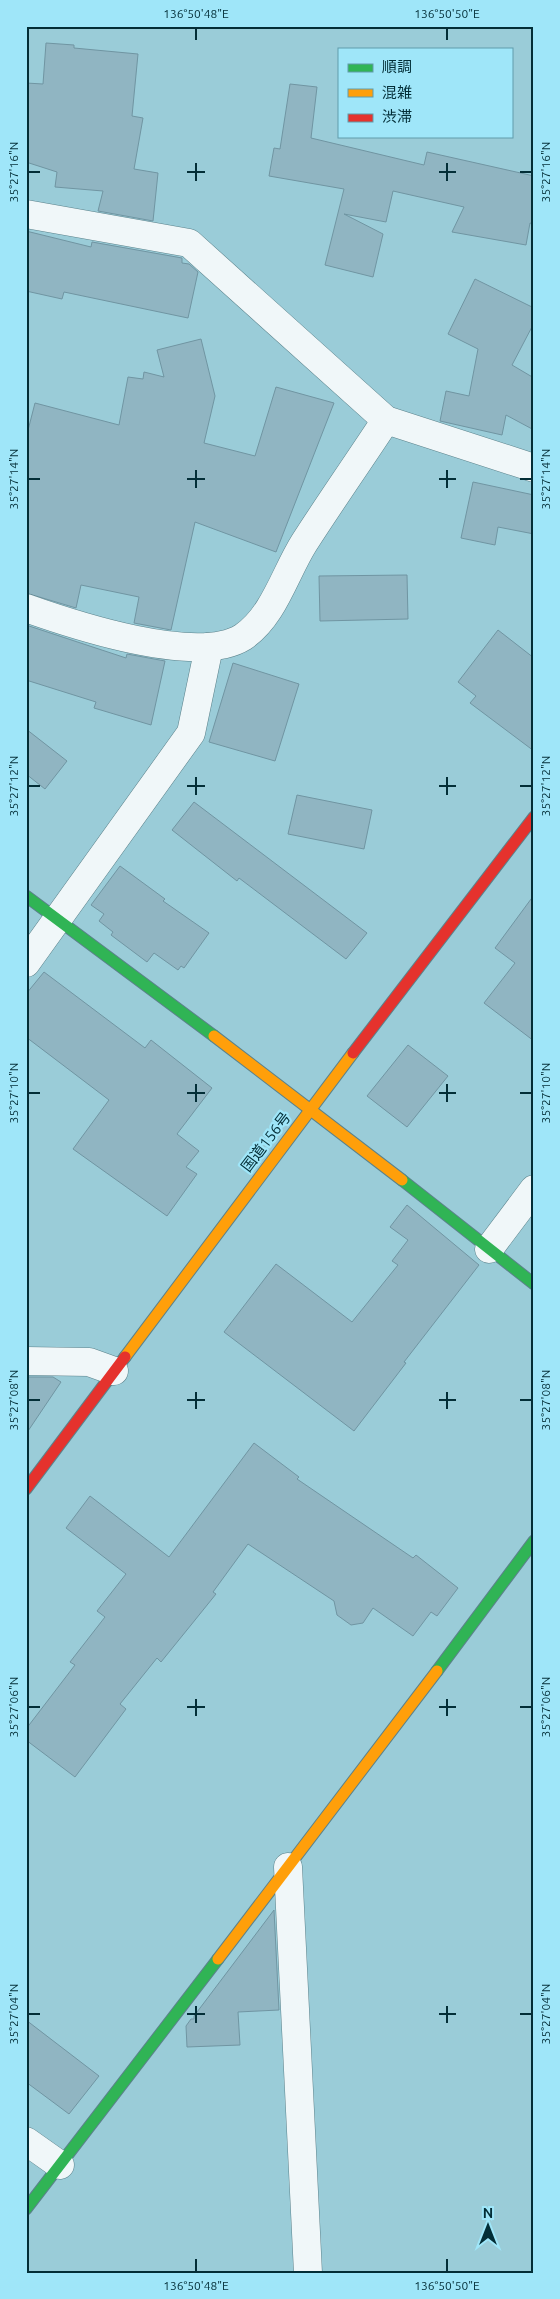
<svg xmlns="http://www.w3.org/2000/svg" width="560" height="2299" viewBox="0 0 560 2299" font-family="Ubuntu,'Noto Sans JP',sans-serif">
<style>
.building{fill:#90b5c2;stroke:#7095a2}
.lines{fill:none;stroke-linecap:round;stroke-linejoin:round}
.street-casing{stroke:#5b828b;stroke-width:29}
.fast-casing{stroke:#5b828b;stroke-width:13}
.slow-casing{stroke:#5b828b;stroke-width:13}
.jam-casing{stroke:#5b828b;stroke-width:13}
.street{stroke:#f0f7f9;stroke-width:28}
.fast{stroke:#30b455;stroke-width:11}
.slow{stroke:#ff9f0a;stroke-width:11}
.jam{stroke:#e5322d;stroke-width:11}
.ticks{fill:none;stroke:#032e37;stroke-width:2}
.labels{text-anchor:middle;stroke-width:4.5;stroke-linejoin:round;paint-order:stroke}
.street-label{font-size:15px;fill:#032e37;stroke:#9fe6f9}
.neatline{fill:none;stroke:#032e37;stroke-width:2}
.ticks-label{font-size:12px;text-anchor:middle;fill:#032e37}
</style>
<rect width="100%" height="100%" fill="#9accd8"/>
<g class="building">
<path d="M 46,43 L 74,45 L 74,48 L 138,54 L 132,116 L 143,118 L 134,169 L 158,173 L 153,221 L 98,211 L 103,191 L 55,187 L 57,172 L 26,162 L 26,83 L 43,84 Z"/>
<path d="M 290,84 L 317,87 L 311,138 L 424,165 L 427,152 L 534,176 L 534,224 L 530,223 L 526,245 L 452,232 L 464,207 L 393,191 L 386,222 L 344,214 L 383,234 L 373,277 L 325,265 L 344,189 L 269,176 L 274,148 L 280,149 Z"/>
<path d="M 26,231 L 91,247 L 92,242 L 182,258 L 182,263 L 189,264 L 198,272 L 188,318 L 64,292 L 62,299 L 26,291 Z"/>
<path d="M 475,279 L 534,308 L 534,323 L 512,365 L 534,378 L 534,430 L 506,415 L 502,435 L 440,421 L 446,391 L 469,396 L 478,349 L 448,334 Z"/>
<path d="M 201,339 L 215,396 L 204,443 L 255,456 L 276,387 L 334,403 L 276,552 L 195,522 L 171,630 L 134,623 L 139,597 L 81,585 L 76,608 L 26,593 L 26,438 L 35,403 L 119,425 L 128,377 L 143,379 L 144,372 L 164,377 L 157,350 Z"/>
<path d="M 473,482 L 534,495 L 534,534 L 498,527 L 495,545 L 461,538 Z"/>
<path d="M 407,575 L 408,619 L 320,621 L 319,576 Z"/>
<path d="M 26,625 L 126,658 L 127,654 L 165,661 L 151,725 L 94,708 L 96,702 L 26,680 Z"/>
<path d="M 498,630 L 534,658 L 534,751 L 470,703 L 476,696 L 458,682 Z"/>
<path d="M 233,663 L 299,684 L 275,761 L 209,742 Z"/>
<path d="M 26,729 L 67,761 L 45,789 L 26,774 Z"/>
<path d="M 297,795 L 372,810 L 364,849 L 288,834 Z"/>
<path d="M 194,802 L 367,933 L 346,959 L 239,878 L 237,881 L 172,830 Z"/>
<path d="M 120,866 L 165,899 L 163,901 L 209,933 L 184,968 L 181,966 L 178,970 L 154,953 L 147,962 L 111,935 L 113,932 L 99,921 L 104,914 L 91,905 Z"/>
<path d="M 534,895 L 534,1041 L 484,1003 L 515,963 L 495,948 Z"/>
<path d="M 44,972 L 145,1048 L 151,1040 L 212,1088 L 177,1134 L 199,1151 L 186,1167 L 197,1174 L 167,1216 L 73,1149 L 109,1100 L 26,1037 L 26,994 Z"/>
<path d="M 408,1045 L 448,1076 L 407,1127 L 367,1096 Z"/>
<path d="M 407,1205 L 479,1265 L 404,1362 L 406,1363 L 354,1431 L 224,1332 L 276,1264 L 352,1322 L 398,1265 L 392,1261 L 408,1240 L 390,1227 Z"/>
<path d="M 26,1377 L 53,1377 L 61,1382 L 26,1434 Z"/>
<path d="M 254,1443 L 299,1477 L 297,1479 L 413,1558 L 416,1555 L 458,1588 L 437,1616 L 431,1612 L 413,1636 L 373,1608 L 363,1623 L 351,1625 L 337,1615 L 334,1601 L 248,1544 L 213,1592 L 216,1594 L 191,1625 L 161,1662 L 157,1658 L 120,1704 L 126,1709 L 75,1777 L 26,1740 L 26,1729 L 75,1665 L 70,1662 L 105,1617 L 97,1611 L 126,1574 L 66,1528 L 90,1496 L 169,1557 Z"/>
<path d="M 274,1910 L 279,2010 L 238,2012 L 240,2045 L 187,2047 L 186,2026 L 191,2019 L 194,2019 L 194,2016 Z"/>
<path d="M 26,2020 L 99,2076 L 69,2114 L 26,2082 Z"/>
</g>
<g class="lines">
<defs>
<g id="street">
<path d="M 26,214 L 189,243 L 386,420 L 534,468"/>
<path d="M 26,608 C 74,625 197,666 243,637 C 274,616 285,573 304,543 C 331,501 359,461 386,420"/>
<path d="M 26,963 L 191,733 L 209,647"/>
<path d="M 489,1249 L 534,1189"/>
<path d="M 26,1361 L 89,1362 L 114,1371"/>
<path d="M 288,1867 L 308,2273"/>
<path d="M 26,2141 L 60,2165"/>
</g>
<g id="fast">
<path d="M 26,896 L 214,1036"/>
<path d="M 402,1180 L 534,1284"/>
<path d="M 437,1671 L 534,1541"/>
<path d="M 26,2209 L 218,1959"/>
</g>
<g id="slow">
<path d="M 214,1036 L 402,1180"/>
<path d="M 125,1357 L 353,1053"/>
<path d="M 218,1959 L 437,1671"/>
</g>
<g id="jam">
<path d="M 353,1053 L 534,817"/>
<path d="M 26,1489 L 125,1357"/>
</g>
</defs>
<use href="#street" class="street-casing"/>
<use href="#fast" class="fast-casing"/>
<use href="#slow" class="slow-casing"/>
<use href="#jam" class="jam-casing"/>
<use href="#street" class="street"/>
<use href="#fast" class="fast"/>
<use href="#slow" class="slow"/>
<use href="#jam" class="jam"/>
</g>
<path class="ticks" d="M 196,28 L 196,40M 447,28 L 447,40M 196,163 L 196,181M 447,163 L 447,181M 28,172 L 40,172M 187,172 L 205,172M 439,172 L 456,172M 520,172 L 532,172M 196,470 L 196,488M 447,470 L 447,488M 28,479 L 40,479M 187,479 L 205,479M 439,479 L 456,479M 520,479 L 532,479M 196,777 L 196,795M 447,777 L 447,795M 28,786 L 40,786M 187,786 L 205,786M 439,786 L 456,786M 520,786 L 532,786M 196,1084 L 196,1102M 447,1084 L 447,1102M 28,1093 L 40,1093M 187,1093 L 205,1093M 439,1093 L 456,1093M 520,1093 L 532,1093M 196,1392 L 196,1409M 447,1392 L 447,1409M 28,1400 L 40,1400M 187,1400 L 205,1400M 439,1400 L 456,1400M 520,1400 L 532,1400M 196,1699 L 196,1716M 447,1699 L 447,1716M 28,1707 L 40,1707M 187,1707 L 205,1707M 439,1707 L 456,1707M 520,1707 L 532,1707M 196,2006 L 196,2023M 447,2006 L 447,2023M 28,2014 L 40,2014M 187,2014 L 205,2014M 439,2014 L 456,2014M 520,2014 L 532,2014M 196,2259 L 196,2272M 447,2259 L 447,2272"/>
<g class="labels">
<g class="street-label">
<text transform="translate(266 1142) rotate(-53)" y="5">国道156号</text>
</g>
</g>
<rect width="560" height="2299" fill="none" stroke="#9fe6f9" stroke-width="55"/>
<rect x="338" y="48" width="175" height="90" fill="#9fe6f9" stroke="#619cab"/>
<rect x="348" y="64" width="25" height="8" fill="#30b455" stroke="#619cab"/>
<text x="382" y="72" font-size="15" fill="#032e37">順調</text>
<rect x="348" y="89" width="25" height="8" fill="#ff9f0a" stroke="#619cab"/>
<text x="382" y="98" font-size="15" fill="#032e37">混雑</text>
<rect x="348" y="114" width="25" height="8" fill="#e5322d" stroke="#619cab"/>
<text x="382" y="122" font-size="15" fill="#032e37">渋滞</text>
<g transform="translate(488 2226)" stroke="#9fe6f9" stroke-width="4" paint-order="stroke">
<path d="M0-4L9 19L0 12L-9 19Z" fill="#032e37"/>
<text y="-8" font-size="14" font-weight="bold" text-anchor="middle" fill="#032e37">N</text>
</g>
<rect x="28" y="28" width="504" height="2244" class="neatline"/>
<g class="ticks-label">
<text x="196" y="18">136°50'48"E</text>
<text x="447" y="18">136°50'50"E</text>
<text transform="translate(14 172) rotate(-90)" y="4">35°27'16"N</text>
<text transform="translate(546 172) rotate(-90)" y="4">35°27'16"N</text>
<text transform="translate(14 479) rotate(-90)" y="4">35°27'14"N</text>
<text transform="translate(546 479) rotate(-90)" y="4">35°27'14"N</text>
<text transform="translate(14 786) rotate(-90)" y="4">35°27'12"N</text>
<text transform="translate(546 786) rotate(-90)" y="4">35°27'12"N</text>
<text transform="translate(14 1093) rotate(-90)" y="4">35°27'10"N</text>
<text transform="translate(546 1093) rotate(-90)" y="4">35°27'10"N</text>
<text transform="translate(14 1400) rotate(-90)" y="4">35°27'08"N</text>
<text transform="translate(546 1400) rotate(-90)" y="4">35°27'08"N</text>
<text transform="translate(14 1707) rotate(-90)" y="4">35°27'06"N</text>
<text transform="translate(546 1707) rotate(-90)" y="4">35°27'06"N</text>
<text transform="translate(14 2014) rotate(-90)" y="4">35°27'04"N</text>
<text transform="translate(546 2014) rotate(-90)" y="4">35°27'04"N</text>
<text x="196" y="2290">136°50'48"E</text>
<text x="447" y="2290">136°50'50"E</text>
</g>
</svg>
